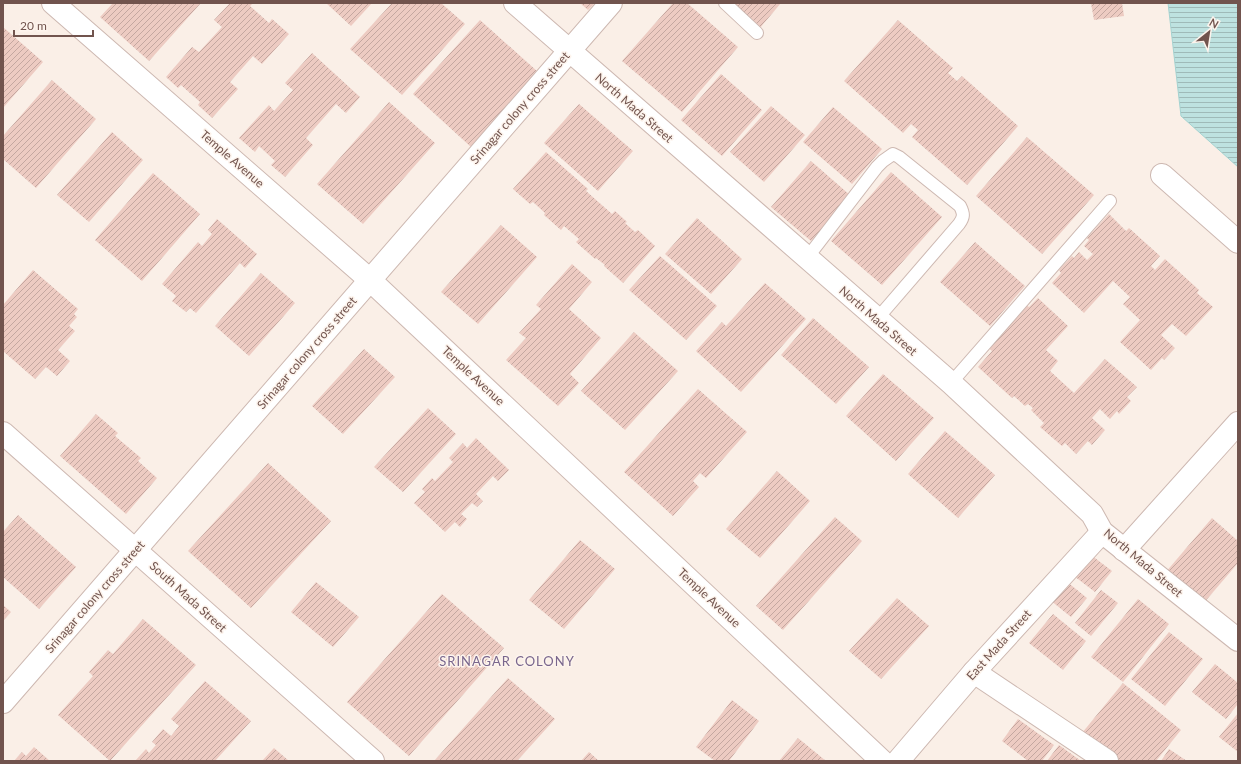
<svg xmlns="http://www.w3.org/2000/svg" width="1241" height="764" viewBox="0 0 1241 764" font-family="Lato,sans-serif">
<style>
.water{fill:url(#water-rules);stroke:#a5d3d1}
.building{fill:url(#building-hatch)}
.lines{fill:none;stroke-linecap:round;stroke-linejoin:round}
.service-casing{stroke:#cdb8b1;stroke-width:14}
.minor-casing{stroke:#cdb8b1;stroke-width:24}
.service{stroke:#fff;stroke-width:12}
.minor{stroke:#fff;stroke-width:22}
.labels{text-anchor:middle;stroke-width:3;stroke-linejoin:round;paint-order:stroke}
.street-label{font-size:12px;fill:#71544e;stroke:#fdf4ed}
.neighbourhood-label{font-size:13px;letter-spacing:1px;fill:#79668d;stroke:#fdf4ed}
</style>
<defs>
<pattern id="water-rules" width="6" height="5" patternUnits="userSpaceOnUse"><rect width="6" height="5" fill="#bee2e0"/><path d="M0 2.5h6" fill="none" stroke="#9fbab8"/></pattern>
<pattern id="building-hatch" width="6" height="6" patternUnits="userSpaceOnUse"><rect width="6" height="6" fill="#edcbc2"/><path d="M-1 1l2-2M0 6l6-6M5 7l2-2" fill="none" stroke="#c4a7a0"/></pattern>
</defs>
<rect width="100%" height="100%" fill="#faefe7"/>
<path class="water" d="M 1168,3 L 1238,3 L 1238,167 L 1181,116 Z"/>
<g class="building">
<path d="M 113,3 L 201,3 L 149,61 L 100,17 Z"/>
<path d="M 230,3 L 253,3 L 250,6 L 269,23 L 272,19 L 289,34 L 262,64 L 253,56 L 230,82 L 238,89 L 212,118 L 198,105 L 200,102 L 181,85 L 178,88 L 166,77 L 192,47 L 199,52 L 222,27 L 214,20 Z"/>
<path d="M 326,3 L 372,3 L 351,26 Z"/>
<path d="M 392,3 L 441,3 L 465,24 L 402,95 L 350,49 Z"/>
<path d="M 580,3 L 595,3 L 588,10 Z"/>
<path d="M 673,3 L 687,3 L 738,47 L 682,112 L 622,61 Z"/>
<path d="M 732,3 L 781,3 L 760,28 Z"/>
<path d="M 1091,3 L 1122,3 L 1124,16 L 1094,20 Z"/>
<path d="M 480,20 L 538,72 L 471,147 L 413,94 Z"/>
<path d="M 898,20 L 953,68 L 948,73 L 957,81 L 962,76 L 1018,126 L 967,185 L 912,137 L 918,130 L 911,124 L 903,133 L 844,81 Z"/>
<path d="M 3,27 L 43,62 L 3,108 Z"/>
<path d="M 312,53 L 360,97 L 346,113 L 336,104 L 306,138 L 313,145 L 285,177 L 271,165 L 275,161 L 259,146 L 255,152 L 239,138 L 269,105 L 274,111 L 293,90 L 285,83 Z"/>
<path d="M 721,74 L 762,110 L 722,156 L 681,120 Z"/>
<path d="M 52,80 L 96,119 L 36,188 L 3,159 L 3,136 Z"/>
<path d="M 389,102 L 435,143 L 363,224 L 317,184 Z"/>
<path d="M 579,104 L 633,151 L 598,191 L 544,143 Z"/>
<path d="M 771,106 L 805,135 L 764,182 L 730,152 Z"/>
<path d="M 833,107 L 882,149 L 852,184 L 803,142 Z"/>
<path d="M 112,132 L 143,160 L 89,222 L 57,195 Z"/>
<path d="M 1027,137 L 1094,195 L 1042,254 L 976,196 Z"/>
<path d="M 546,152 L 588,189 L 586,191 L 612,214 L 615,211 L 627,222 L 625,223 L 635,232 L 638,230 L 655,246 L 623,283 L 604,266 L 605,265 L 596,258 L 595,259 L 576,242 L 579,239 L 564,226 L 561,230 L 544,215 L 545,213 L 533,202 L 530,204 L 513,189 Z"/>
<path d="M 811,161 L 851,196 L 811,241 L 771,207 Z"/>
<path d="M 891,172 L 942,217 L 882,285 L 831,241 Z"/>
<path d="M 153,173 L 200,214 L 142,281 L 95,240 Z"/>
<path d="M 1109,214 L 1126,231 L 1129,228 L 1160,256 L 1151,266 L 1155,270 L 1165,259 L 1199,290 L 1197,293 L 1213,307 L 1186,336 L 1172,324 L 1161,335 L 1175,348 L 1164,360 L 1162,358 L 1151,370 L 1120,342 L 1140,320 L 1123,304 L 1130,297 L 1113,281 L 1084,313 L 1052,283 L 1061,273 L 1059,270 L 1072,256 L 1074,258 L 1079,252 L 1087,260 L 1093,254 L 1084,246 L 1089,240 L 1087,238 Z"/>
<path d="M 697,218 L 742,259 L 711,294 L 665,254 Z"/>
<path d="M 217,219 L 257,254 L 245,268 L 240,263 L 196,313 L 190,308 L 186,312 L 172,301 L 176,296 L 162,284 L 198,242 L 202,246 L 212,234 L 208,230 Z"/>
<path d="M 501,225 L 537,257 L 478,324 L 441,292 Z"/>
<path d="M 975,242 L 1025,286 L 990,326 L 940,282 Z"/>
<path d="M 660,256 L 717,306 L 686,340 L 629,290 Z"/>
<path d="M 572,264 L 592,282 L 569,309 L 601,338 L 570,374 L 579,383 L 558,406 L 506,360 L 526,338 L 519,333 L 541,309 L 536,305 Z"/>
<path d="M 33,270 L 78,309 L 74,314 L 77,317 L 69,326 L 75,331 L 58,350 L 70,361 L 57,376 L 46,367 L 35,379 L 3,351 L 3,305 Z"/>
<path d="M 261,273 L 295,303 L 249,356 L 215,326 Z"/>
<path d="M 765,283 L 806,319 L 741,392 L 696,351 L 722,322 L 726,326 Z"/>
<path d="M 1038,298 L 1068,326 L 1046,350 L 1058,361 L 1050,371 L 1074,393 L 1105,359 L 1137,387 L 1127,397 L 1131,401 L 1119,414 L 1117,411 L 1110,419 L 1100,409 L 1092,418 L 1105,430 L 1092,445 L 1088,441 L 1076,454 L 1065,443 L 1062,446 L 1040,427 L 1044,423 L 1031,410 L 1033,408 L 1028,404 L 1025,406 L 1014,396 L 1012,398 L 978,367 L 992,351 L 987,347 L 1026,305 L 1029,307 Z"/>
<path d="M 813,318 L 869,367 L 836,404 L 781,355 Z"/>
<path d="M 634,332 L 678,371 L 625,430 L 581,391 Z"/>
<path d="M 364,349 L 395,377 L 343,434 L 312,406 Z"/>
<path d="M 883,374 L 934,418 L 896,461 L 846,416 Z"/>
<path d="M 698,389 L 747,432 L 706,478 L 700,473 L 693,481 L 699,487 L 673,516 L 624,472 Z"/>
<path d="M 428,408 L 456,434 L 403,492 L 374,467 Z"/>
<path d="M 96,414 L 118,433 L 115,436 L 141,458 L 138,461 L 157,478 L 126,514 L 60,456 Z"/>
<path d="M 945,431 L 995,475 L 958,518 L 908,474 Z"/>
<path d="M 476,438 L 509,470 L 498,481 L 493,476 L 476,494 L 483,501 L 477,507 L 472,503 L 461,514 L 467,519 L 460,527 L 455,522 L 445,532 L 414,503 L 425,492 L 422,489 L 432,478 L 435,481 L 453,462 L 449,458 L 463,443 L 467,448 Z"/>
<path d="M 268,463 L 331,521 L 251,608 L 188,551 Z"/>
<path d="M 777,471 L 810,501 L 760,558 L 726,529 Z"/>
<path d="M 18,515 L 76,567 L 39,609 L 3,577 L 3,532 Z"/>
<path d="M 835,517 L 862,541 L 783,630 L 756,606 Z"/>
<path d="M 1212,518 L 1238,541 L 1238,563 L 1202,605 L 1165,573 Z"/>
<path d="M 580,540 L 615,569 L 564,629 L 529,600 Z"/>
<path d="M 1091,555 L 1112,571 L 1095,592 L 1074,576 Z"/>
<path d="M 1066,581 L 1087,598 L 1071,617 L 1050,600 Z"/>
<path d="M 316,582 L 359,617 L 333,647 L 291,612 Z"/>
<path d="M 1101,590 L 1118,603 L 1091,636 L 1075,623 Z"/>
<path d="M 442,594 L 504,648 L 409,756 L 347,702 Z"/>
<path d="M 897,598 L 929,626 L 881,679 L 849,651 Z"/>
<path d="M 1138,599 L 1169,624 L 1123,682 L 1091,657 Z"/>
<path d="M 3,605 L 11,612 L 3,621 Z"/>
<path d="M 1053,614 L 1086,641 L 1063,670 L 1029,643 Z"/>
<path d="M 143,619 L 196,665 L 110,761 L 58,715 L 93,676 L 89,672 L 108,650 L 113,654 Z"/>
<path d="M 1169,632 L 1203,659 L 1165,706 L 1131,679 Z"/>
<path d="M 1215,664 L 1238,683 L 1238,704 L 1226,719 L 1192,692 Z"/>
<path d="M 508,678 L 555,719 L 517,761 L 434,761 Z"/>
<path d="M 205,681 L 251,721 L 215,761 L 135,761 L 146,749 L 149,753 L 156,745 L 152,742 L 163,729 L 171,736 L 179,726 L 171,719 Z"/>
<path d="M 1123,683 L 1181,730 L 1156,761 L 1116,761 L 1082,733 Z"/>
<path d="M 732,700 L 759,721 L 729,761 L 715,761 L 696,747 Z"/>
<path d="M 1238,713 L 1238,752 L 1219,737 Z"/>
<path d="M 1018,719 L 1054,745 L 1042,761 L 1028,761 L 1002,741 Z"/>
<path d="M 798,738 L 826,761 L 779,761 Z"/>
<path d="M 1059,745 L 1081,761 L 1047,761 Z"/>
<path d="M 34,747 L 50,761 L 14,761 L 22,752 L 26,756 Z"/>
<path d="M 274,748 L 289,761 L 262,761 Z"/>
<path d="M 1169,749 L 1187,761 L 1161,761 Z"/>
<path d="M 589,752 L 599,761 L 581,761 Z"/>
</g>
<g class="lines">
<defs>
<g id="service">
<path d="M 725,3 L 757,33"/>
<path d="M 807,258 L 877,167 L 883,161 L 893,154 L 899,157 L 960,206 C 964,214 964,217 959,224 L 877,319"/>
<path d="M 951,383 L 1110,201"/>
</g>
<g id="minor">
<path d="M 53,3 L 370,280 L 882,761"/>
<path d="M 515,3 L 951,383 L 1092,514 L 1102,532 L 1238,640"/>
<path d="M 1162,175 L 1238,242"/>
<path d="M 3,433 L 373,761"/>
<path d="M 1124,550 L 1238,423"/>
<path d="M 974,672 L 1107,761"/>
<path d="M 3,702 L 611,3"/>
<path d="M 898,761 L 974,672 L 1102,532"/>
</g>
</defs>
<use href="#service" class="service-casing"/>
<use href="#minor" class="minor-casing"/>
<use href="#service" class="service"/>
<use href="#minor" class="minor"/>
</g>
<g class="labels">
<g class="street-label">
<text transform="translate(520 108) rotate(-49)" y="4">Srinagar colony cross street</text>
<text transform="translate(634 108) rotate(41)" y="4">North Mada Street</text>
<text transform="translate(232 159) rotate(41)" y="4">Temple Avenue</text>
<text transform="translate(878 321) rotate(41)" y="4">North Mada Street</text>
<text transform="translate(307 353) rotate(-49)" y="4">Srinagar colony cross street</text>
<text transform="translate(473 376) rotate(43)" y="4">Temple Avenue</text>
<text transform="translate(1143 563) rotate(40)" y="4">North Mada Street</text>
<text transform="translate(95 597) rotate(-49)" y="4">Srinagar colony cross street</text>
<text transform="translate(188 597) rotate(42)" y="4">South Mada Street</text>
<text transform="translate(709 598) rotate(43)" y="4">Temple Avenue</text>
<text transform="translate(999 645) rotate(-48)" y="4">East Mada Street</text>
</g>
<g class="neighbourhood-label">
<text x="507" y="666">SRINAGAR COLONY</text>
</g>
</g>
<rect width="1241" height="764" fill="none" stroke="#71544e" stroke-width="8"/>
<g transform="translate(1209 32) rotate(30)" stroke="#fdf4ed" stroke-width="3" paint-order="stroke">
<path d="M0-3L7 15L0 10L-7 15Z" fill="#71544e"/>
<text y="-6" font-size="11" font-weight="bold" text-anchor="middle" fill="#71544e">N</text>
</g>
<path d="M14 30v6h79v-6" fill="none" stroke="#71544e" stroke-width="2"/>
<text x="20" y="30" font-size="12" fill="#71544e" stroke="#fdf4ed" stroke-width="3" paint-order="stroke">20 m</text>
</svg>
